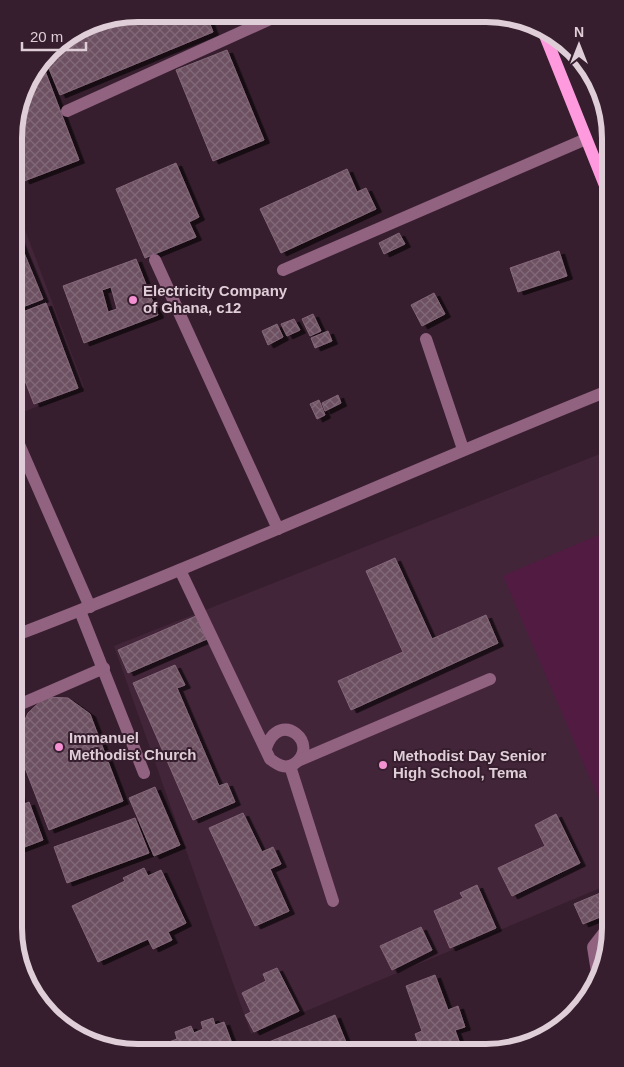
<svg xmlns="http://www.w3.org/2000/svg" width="624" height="1067" viewBox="0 0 624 1067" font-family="Helvetica,sans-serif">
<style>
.built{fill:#432539}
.garden{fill:#521b42}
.building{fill:url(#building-cross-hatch);stroke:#846779;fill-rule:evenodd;filter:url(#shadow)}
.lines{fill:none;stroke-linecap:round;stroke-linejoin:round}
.minor{stroke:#926281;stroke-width:12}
.major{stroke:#fe9add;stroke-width:12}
.poi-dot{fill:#f491d3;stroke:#361e2e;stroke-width:2}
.labels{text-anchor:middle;stroke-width:4;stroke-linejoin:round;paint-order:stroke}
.poi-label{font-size:15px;font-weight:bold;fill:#dfced8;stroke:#361e2e;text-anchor:start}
.rim{fill:none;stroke:#dfced8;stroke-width:6}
</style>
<defs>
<pattern id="building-cross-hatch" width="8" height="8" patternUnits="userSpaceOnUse" patternTransform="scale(1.25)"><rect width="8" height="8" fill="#6d5162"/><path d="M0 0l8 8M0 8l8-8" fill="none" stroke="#816978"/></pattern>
<filter id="shadow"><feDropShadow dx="5.5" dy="3" stdDeviation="0" flood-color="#0009"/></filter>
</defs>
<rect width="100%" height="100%" fill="#361e2e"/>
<g class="built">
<path d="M 15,203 L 84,387 L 14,416 Z"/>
<path d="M 610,450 L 610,884 L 251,1034 L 114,646 Z"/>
</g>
<path class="garden" d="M 610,530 L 610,800 L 601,804 L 503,576 Z"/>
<g class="building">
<path d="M 138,14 L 206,14 L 213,32 L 60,95 L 45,59 L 56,45 L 91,23 Z"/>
<path d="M 227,50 L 264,140 L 213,161 L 176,70 Z"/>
<path d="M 42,63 L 79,160 L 24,181 L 15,157 L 15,122 L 27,83 Z"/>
<path d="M 176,163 L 199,217 L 189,222 L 196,237 L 145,258 L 116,189 Z"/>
<path d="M 347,169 L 357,192 L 366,188 L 376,209 L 281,253 L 260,209 Z"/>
<path d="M 15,231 L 43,299 L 15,310 Z"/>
<path d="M 399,233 L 405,244 L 384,254 L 379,243 Z"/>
<path d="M 559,251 L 567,276 L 518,292 L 510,268 Z"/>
<path d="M 136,259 L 158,315 L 84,343 L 63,286 ZM 111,287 L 117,309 L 108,312 L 102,290 Z"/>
<path d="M 434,293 L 445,314 L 422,326 L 411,305 Z"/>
<path d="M 46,303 L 78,388 L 34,404 L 20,368 L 14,371 L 15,315 Z"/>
<path d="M 313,314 L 321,331 L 310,336 L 302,319 Z"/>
<path d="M 294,319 L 300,330 L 287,336 L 281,324 Z"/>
<path d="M 277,324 L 283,337 L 268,345 L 262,331 Z"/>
<path d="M 328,331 L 332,341 L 315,348 L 311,338 Z"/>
<path d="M 338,395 L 341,403 L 325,411 L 322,403 Z"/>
<path d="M 319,400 L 325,415 L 317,419 L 310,404 Z"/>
<path d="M 395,558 L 432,639 L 486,615 L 498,643 L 351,710 L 338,681 L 403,652 L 366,571 Z"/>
<path d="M 196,616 L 207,639 L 128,673 L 118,650 Z"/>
<path d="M 175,665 L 185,685 L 177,688 L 219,786 L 227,783 L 235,802 L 193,820 L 133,683 Z"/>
<path d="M 45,697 L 68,698 L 90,714 L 123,801 L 49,830 L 15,742 L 28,713 Z"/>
<path d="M 14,781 L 21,801 L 14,803 Z"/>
<path d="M 155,787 L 180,845 L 154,856 L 129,798 Z"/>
<path d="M 29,802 L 43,840 L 14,851 L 14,808 Z"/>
<path d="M 243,813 L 262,852 L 273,847 L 281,864 L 270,869 L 289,911 L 255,926 L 209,828 Z"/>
<path d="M 556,814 L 580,863 L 512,896 L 498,868 L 545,846 L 535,825 Z"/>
<path d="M 135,818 L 149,853 L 67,883 L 54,847 Z"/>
<path d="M 144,868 L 148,876 L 161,870 L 186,923 L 168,932 L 172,940 L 153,949 L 148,939 L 98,962 L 72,906 L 125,881 L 123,878 Z"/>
<path d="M 477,885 L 496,928 L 450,948 L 434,911 L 463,898 L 460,893 Z"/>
<path d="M 610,889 L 610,913 L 583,924 L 574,904 Z"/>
<path d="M 421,927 L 432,950 L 392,970 L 380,946 Z"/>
<path d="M 277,968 L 299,1011 L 254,1032 L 245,1015 L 251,1012 L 242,993 L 266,981 L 263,974 Z"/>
<path d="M 435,975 L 448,1010 L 458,1006 L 465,1027 L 455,1030 L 460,1044 L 435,1053 L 422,1053 L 415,1034 L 422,1031 L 406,986 Z"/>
<path d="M 335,1015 L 350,1052 L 242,1053 Z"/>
<path d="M 213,1018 L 215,1025 L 224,1022 L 233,1046 L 222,1050 L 221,1047 L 207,1052 L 172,1052 L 169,1042 L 177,1039 L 175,1032 L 191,1026 L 194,1033 L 203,1029 L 201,1022 Z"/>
</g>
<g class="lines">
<g class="minor">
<path d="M 67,111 L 279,15"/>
<path d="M 155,260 L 278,529"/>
<path d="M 283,270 L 586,139"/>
<path d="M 426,339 L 463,449"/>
<path d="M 14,433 L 90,607"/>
<path d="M 180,570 L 270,759 C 277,764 285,770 294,764 C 322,745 280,707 266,748"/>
<path d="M 80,611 L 144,773"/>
<path d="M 14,636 C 215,559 411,470 610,390"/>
<path d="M 14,707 L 104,668"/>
<path d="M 300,760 L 490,679"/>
<path d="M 290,766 L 333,901"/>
<path d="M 597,972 L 593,947 L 603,934 L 610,931"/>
</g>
<path class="major" d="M 544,33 L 610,198"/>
</g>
<g class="poi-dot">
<circle cx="133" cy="300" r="5"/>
<circle cx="59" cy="747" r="5"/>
<circle cx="383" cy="765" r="5"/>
</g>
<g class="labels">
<g class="poi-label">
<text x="143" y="296">Electricity Company<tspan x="143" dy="17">of Ghana, c12</tspan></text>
<text x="69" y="743">Immanuel<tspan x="69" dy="17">Methodist Church</tspan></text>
<text x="393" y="761">Methodist Day Senior<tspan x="393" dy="17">High School, Tema</tspan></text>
</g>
</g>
<path d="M0 0H624V1067H0ZM138 22H486A116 116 0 0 1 602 138V928A116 116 0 0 1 486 1044H138A116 116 0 0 1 22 928V138A116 116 0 0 1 138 22Z" fill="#361e2e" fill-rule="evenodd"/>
<path class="rim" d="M138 22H486A116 116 0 0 1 602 138V928A116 116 0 0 1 486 1044H138A116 116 0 0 1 22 928V138A116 116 0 0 1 138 22Z"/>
<g transform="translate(579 45)" stroke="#361e2e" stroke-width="4" paint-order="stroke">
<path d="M0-4L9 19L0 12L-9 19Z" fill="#dfced8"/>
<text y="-8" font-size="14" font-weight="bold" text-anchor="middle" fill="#dfced8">N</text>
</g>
<path d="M22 42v8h64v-8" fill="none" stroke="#dfced8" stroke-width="2.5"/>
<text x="30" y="42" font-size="15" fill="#dfced8" stroke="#361e2e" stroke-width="4" paint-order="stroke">20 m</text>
</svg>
